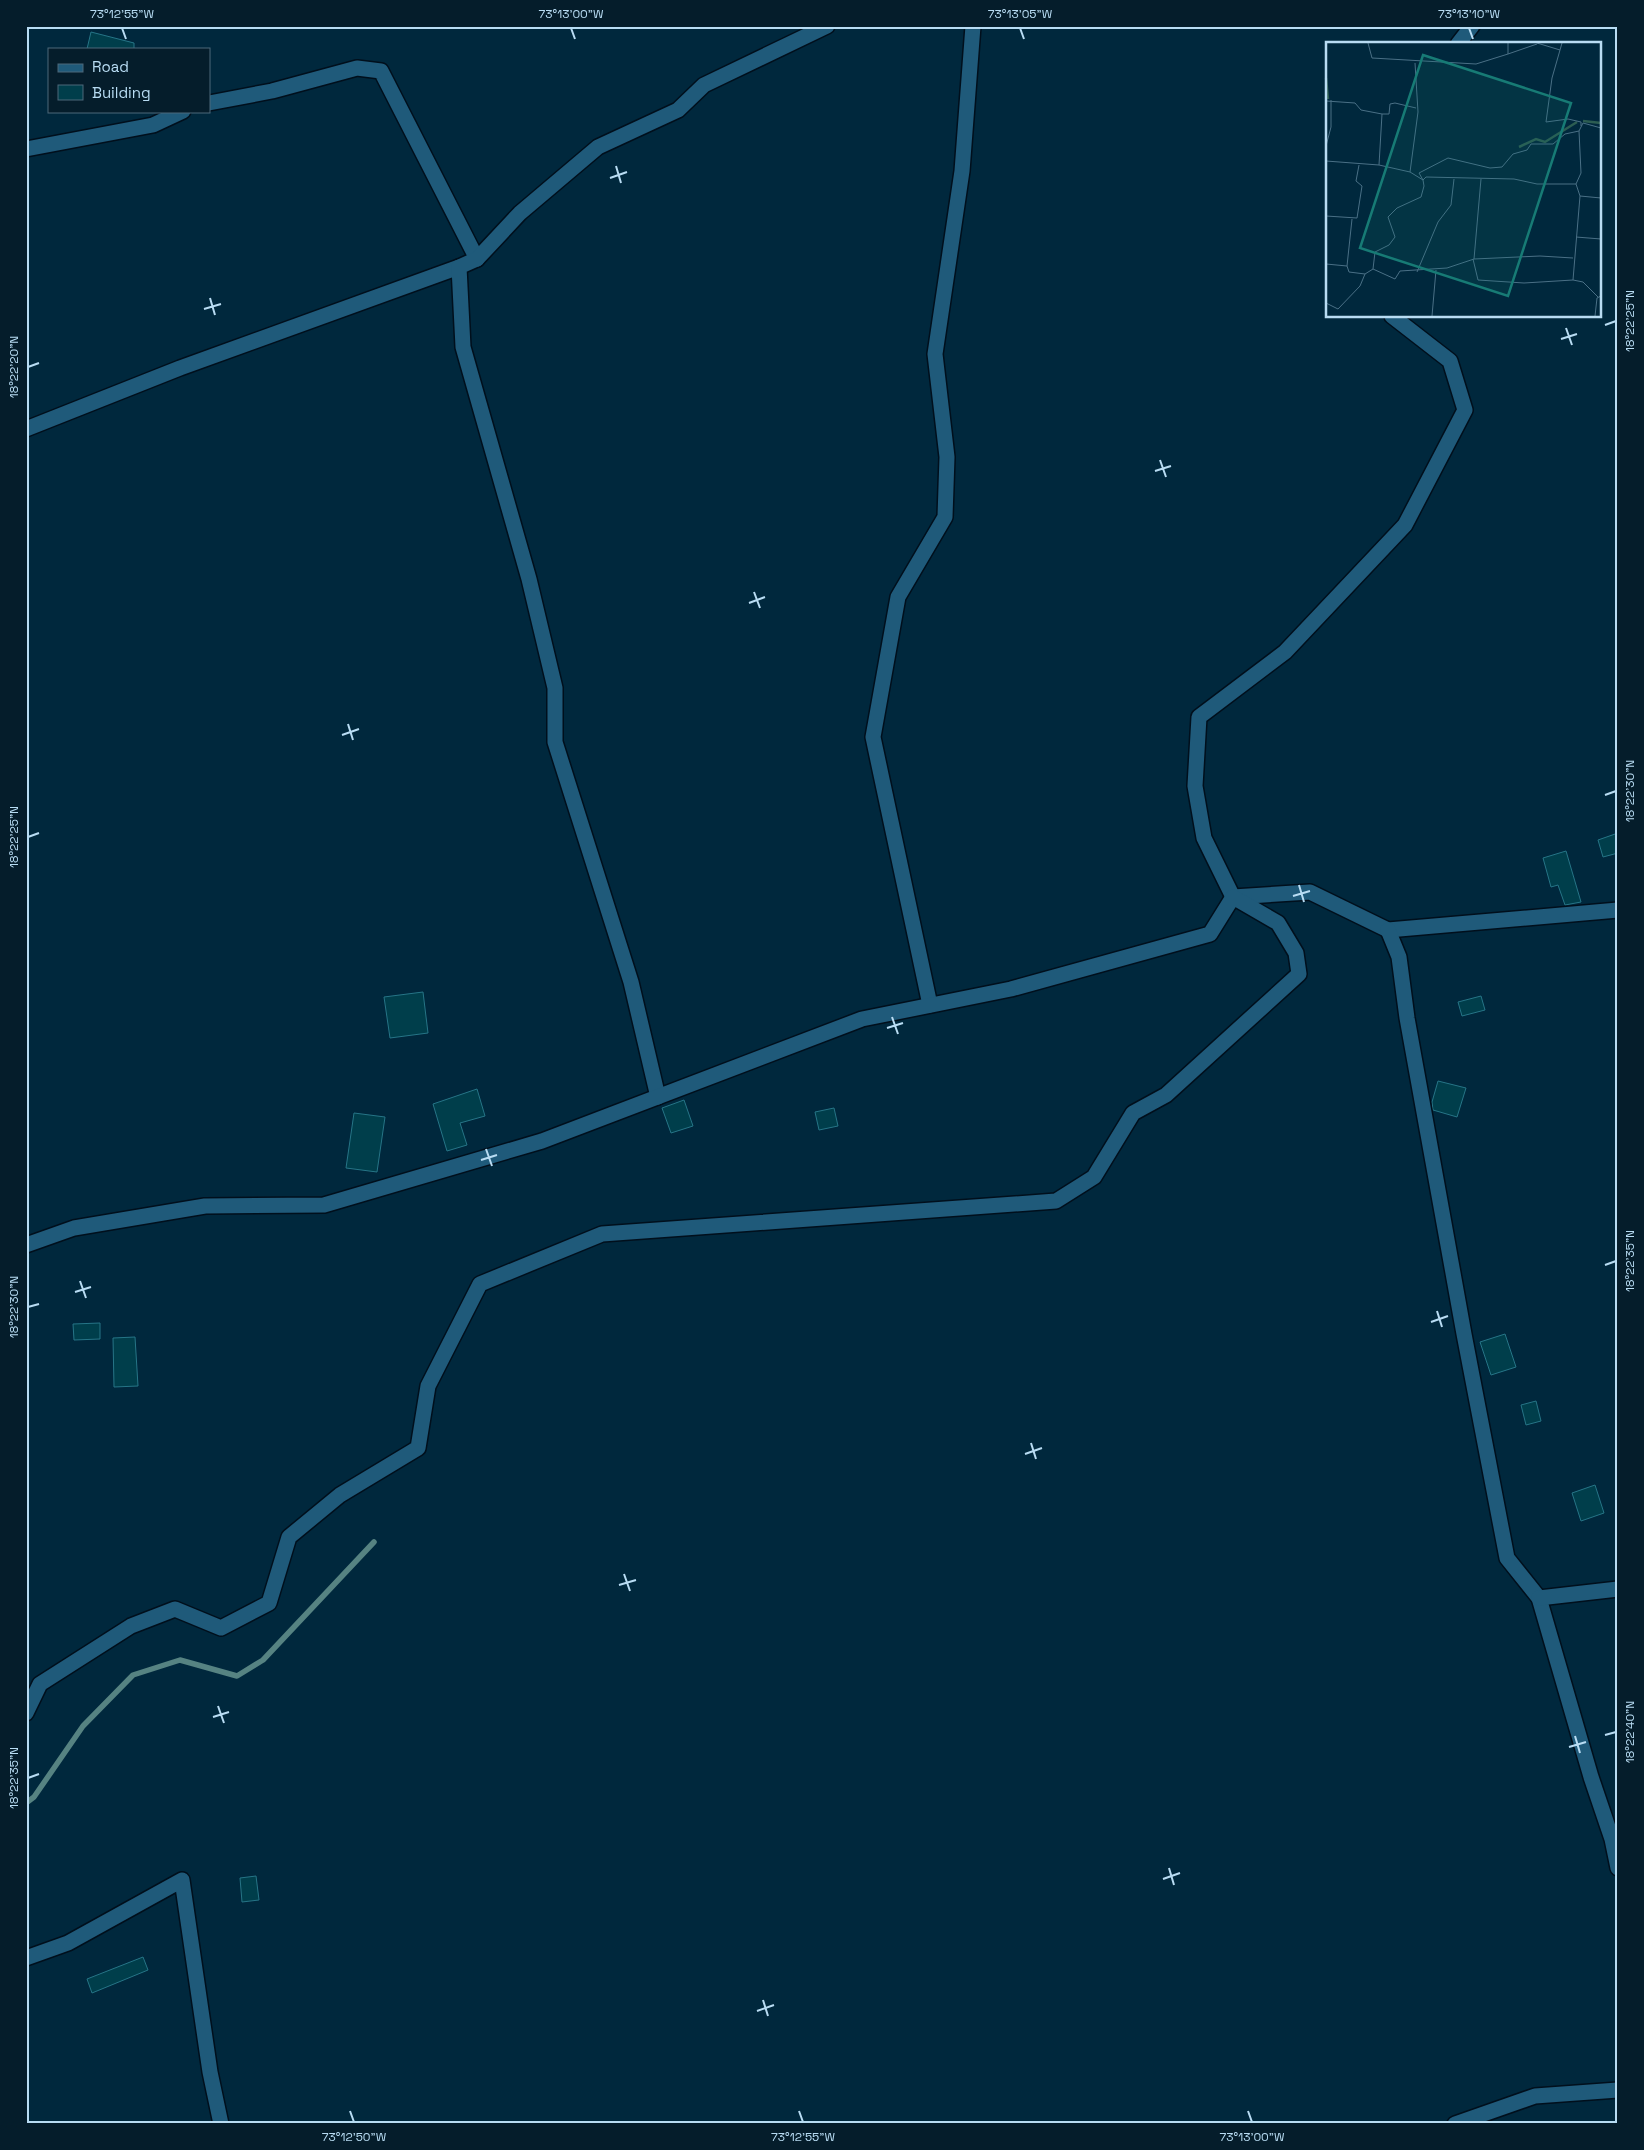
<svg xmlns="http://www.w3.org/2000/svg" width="1644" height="2150" viewBox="0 0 1644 2150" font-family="'Space Grotesk',sans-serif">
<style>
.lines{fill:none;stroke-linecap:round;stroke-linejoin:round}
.stream{stroke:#568382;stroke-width:5.5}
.building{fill:#003e4b;stroke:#267587}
.minor-casing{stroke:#000f1c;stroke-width:18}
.minor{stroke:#1f5a7a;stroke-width:15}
.ticks{fill:none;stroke:#b8dcf3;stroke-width:2}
.inset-river{fill:none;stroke:#2c5d52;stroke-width:2.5}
.inset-road{fill:none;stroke:#4a7086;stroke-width:1}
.view{fill:#177b75;fill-opacity:0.15;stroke:#177b75;stroke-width:2.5}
.inset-edge{fill:none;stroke:#b8dcf3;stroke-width:2.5}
.neatline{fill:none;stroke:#b8dcf3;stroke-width:2}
.ticks-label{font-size:12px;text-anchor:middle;fill:#b8dcf3}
</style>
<rect width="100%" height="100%" fill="#00283d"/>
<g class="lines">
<path class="stream" d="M 26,1803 L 34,1797 L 83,1726 L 133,1675 L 180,1660 L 237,1676 L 263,1660 L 374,1542"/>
</g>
<g class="building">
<path d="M 91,32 L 134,43 L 134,49 L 87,49 Z"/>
<path d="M 1618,833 L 1618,853 L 1603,857 L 1598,840 Z"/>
<path d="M 1566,851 L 1581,902 L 1565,905 L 1558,885 L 1551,887 L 1543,858 Z"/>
<path d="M 423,992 L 428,1033 L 390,1038 L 384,997 Z"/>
<path d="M 1481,996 L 1485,1010 L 1462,1016 L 1458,1002 Z"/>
<path d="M 1438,1081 L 1466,1088 L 1457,1117 L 1433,1110 L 1432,1102 Z"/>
<path d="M 477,1089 L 485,1116 L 460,1123 L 467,1145 L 447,1151 L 433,1104 Z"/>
<path d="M 684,1100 L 693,1126 L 671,1133 L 662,1108 Z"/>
<path d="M 834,1108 L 838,1126 L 819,1130 L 815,1112 Z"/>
<path d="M 354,1113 L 385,1117 L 377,1172 L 346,1168 Z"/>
<path d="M 100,1323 L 100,1339 L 74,1340 L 73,1324 Z"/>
<path d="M 1505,1334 L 1516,1367 L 1491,1375 L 1480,1342 Z"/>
<path d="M 135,1337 L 138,1386 L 114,1387 L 113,1338 Z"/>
<path d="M 1536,1401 L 1541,1421 L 1526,1425 L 1521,1405 Z"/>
<path d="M 1595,1485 L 1604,1513 L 1581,1521 L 1572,1493 Z"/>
<path d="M 256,1876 L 259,1900 L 242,1902 L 240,1878 Z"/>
<path d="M 143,1957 L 148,1970 L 92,1993 L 87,1979 Z"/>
</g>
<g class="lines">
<defs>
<g id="minor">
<path d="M 1458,44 L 1472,26"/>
<path d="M 209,103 L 272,91 L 357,68 L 381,71 L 477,259"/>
<path d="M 26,149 L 153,125 L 183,111"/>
<path d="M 1392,316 L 1450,361 L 1465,410 L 1405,525 L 1285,652 L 1199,717 L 1195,786 L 1204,838 L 1233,897 L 1310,892 L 1388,930 L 1618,910"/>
<path d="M 26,429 L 180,368 L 459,267"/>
<path d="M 1388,930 L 1399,957 L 1407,1018 L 1464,1334 L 1507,1558 L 1539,1598 L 1591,1777 L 1612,1839 L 1618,1868"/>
<path d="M 930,1005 L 873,737 L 898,597 L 945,517 L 947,457 L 935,354 L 962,171 L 973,26"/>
<path d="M 658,1097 L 631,982 L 555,742 L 555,688 L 529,579 L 463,347 L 459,267 L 477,259 L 520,213 L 598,147 L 678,110 L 704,85 L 827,26"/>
<path d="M 26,1245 L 74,1228 L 205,1206 L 324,1205 L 542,1141 L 862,1019 L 1011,989 L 1210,934 L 1233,897 L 1278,923 L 1296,953 L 1299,974 L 1166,1095 L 1133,1113 L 1094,1177 L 1056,1201 L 602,1234 L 480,1284 L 428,1386 L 418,1448 L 340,1495 L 289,1537 L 269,1603 L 221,1628 L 175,1609 L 131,1626 L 40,1684 L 26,1713"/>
<path d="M 1539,1598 L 1618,1589"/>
<path d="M 26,1958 L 68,1943 L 182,1880 L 210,2072 L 221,2124"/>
<path d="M 1455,2124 L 1535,2096 L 1618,2090"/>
</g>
</defs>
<use href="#minor" class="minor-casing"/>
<use href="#minor" class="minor"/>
</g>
<path class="ticks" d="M 122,28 L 126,39M 571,28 L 575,39M 1020,28 L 1024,39M 1469,28 L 1473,39M 616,166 L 621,183M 610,178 L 627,172M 210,298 L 215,315M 204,309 L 221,304M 1605,325 L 1616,321M 1566,328 L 1572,345M 1561,339 L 1577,334M 28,367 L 39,363M 1160,460 L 1166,477M 1155,471 L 1171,466M 754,592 L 760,608M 749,603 L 765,597M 348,724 L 353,740M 342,735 L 359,729M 1605,795 L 1616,791M 28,837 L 39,833M 1299,885 L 1304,902M 1293,896 L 1310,891M 892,1017 L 898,1034M 887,1028 L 903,1023M 486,1149 L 492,1166M 481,1160 L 497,1155M 1605,1265 L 1616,1261M 80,1281 L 86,1298M 75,1292 L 91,1287M 28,1307 L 39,1304M 1437,1311 L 1442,1327M 1431,1322 L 1448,1316M 1031,1443 L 1036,1459M 1025,1454 L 1042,1448M 624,1574 L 630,1591M 619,1585 L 636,1580M 218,1706 L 224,1723M 213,1717 L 229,1712M 1605,1735 L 1616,1732M 1575,1736 L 1580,1753M 1569,1747 L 1586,1742M 28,1778 L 39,1774M 1169,1868 L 1174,1885M 1163,1879 L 1180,1873M 763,2000 L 768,2016M 757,2011 L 774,2005M 350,2111 L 354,2122M 799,2111 L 803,2122M 1248,2111 L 1252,2122"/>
<g transform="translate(1326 42)">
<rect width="275" height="275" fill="#00283d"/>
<path class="inset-river" d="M 0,36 L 2,57M 257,79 L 275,81M 193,105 L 210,97 L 219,100 L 251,80"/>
<path class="inset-road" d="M 42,1 L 46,16 L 150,22 L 182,12 L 182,1M 211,1 L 234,8M 236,1 L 226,36 L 220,80 L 242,77 L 255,80 L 255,84M 182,12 L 211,2M 0,59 L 29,61 L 35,68 L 56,72 L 63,72 L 64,62 L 69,61 L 90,66M 275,86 L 257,81 L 253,89 L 239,92 L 227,102 L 205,102 L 201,108 L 187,112 L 176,125 L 164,126 L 122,116 L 93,131 L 97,138 L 100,135 L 188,137 L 211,142 L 250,142 L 254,154 L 275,156M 0,104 L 5,85 L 5,58M 0,119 L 53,123 L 84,130 L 97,138 L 98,144 L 95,155 L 71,166 L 62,175 L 69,195 L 63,203 L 49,210 L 47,227 L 39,232 L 34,244 L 12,267 L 0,261M 53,123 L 56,72M 84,130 L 92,70 L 89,21M 250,142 L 255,131 L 253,89M 0,174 L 31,176 L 36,144 L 30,139 L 33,123M 250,195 L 275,197M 147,217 L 152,238 L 198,241 L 247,238 L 257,240 L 272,255M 148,217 L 214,214 L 247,216M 0,222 L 21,224 L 26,177M 21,224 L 23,230 L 39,232M 47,227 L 69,237 L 74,229 L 121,226 L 148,217 L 155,137M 91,230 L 112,180 L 125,163 L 128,137M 247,238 L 254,154M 106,274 L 110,228M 269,274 L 271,256 L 275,254"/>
<path class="view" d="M 97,13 L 245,61 L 182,254 L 34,206 Z"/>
<rect width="275" height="275" class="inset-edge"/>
</g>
<rect width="1644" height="2150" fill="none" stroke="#051d2b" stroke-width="55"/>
<rect x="48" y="48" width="162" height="65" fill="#051d2b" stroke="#4d697b"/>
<rect x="58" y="64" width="25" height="8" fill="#1f5a7a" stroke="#4d697b"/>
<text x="92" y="72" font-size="15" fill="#b8dcf3">Road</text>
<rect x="58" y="85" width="25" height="15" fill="#003e4b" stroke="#4d697b"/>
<text x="92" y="98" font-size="15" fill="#b8dcf3">Building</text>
<rect x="28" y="28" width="1588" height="2094" class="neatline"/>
<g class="ticks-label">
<text x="122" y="18">73°12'55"W</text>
<text x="571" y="18">73°13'00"W</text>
<text x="1020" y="18">73°13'05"W</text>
<text x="1469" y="18">73°13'10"W</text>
<text transform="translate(1630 321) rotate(-90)" y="4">18°22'25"N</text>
<text transform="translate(14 367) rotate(-90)" y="4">18°22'20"N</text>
<text transform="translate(1630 791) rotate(-90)" y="4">18°22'30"N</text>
<text transform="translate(14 837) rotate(-90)" y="4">18°22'25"N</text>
<text transform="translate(1630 1261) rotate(-90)" y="4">18°22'35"N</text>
<text transform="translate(14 1307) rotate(-90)" y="4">18°22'30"N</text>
<text transform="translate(1630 1732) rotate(-90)" y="4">18°22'40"N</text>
<text transform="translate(14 1778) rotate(-90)" y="4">18°22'35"N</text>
<text x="354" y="2141">73°12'50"W</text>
<text x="803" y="2141">73°12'55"W</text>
<text x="1252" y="2141">73°13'00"W</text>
</g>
</svg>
